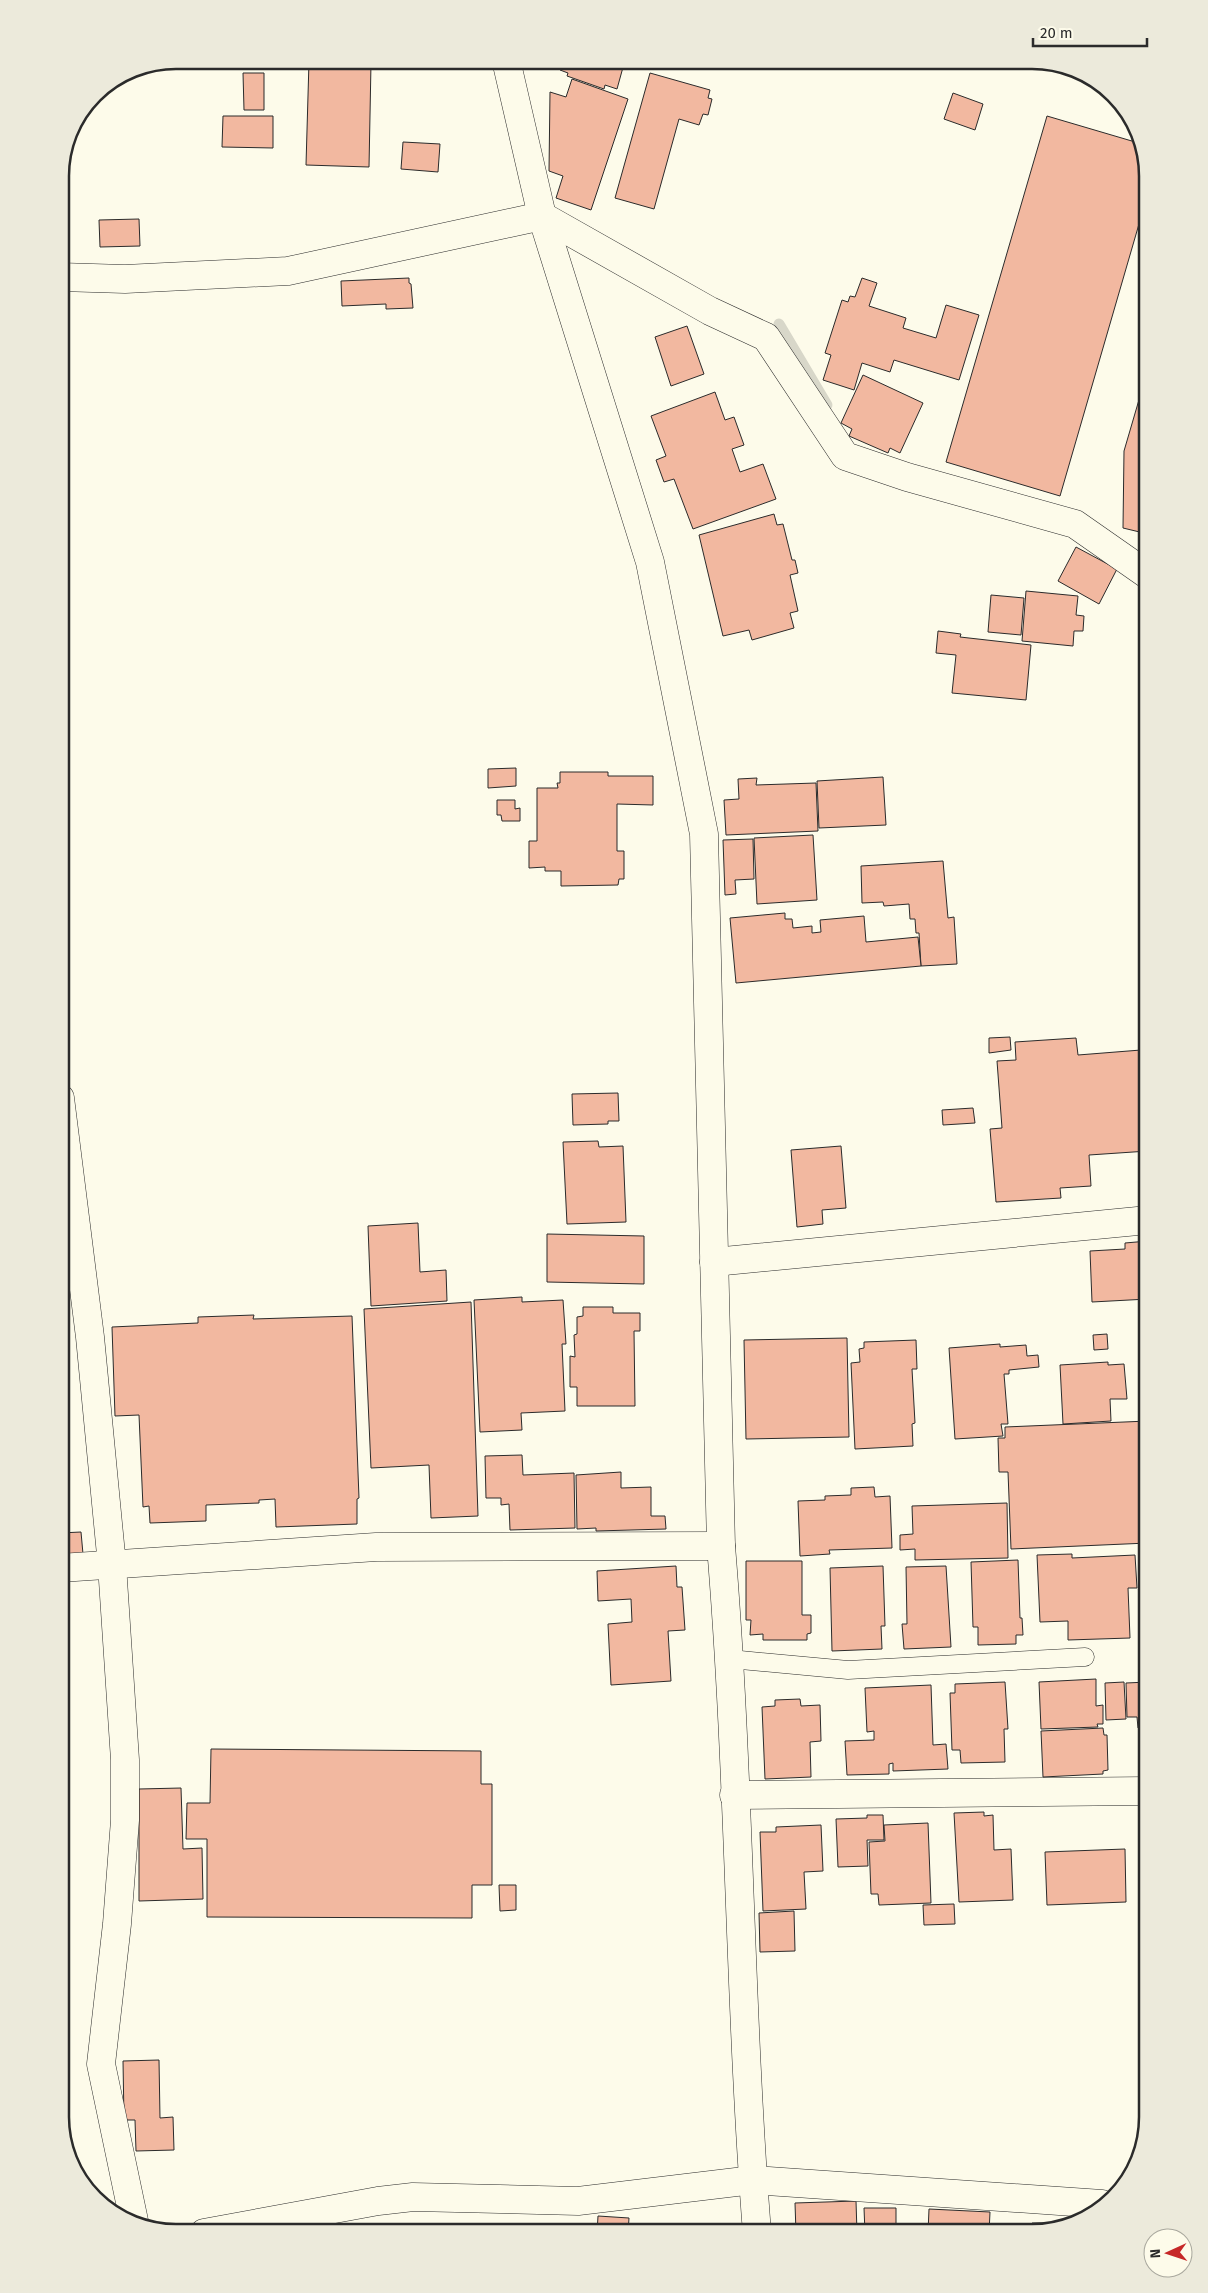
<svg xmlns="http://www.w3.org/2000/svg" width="1208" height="2293" viewBox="0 0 1208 2293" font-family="'Fira Sans',sans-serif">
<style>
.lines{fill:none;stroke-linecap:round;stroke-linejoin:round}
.stream{stroke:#d8d7c9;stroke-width:11}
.building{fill:#f2b8a0;stroke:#2b2b2b}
.service-casing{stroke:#2b2b2b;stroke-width:19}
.minor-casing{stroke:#2b2b2b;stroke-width:29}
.tertiary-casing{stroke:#2b2b2b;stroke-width:29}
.service{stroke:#fdfbea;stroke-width:18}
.minor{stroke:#fdfbea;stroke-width:28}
.tertiary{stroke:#fdfbea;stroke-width:28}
.rim{fill:none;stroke:#2b2b2b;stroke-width:2.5}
</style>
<rect width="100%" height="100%" fill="#fdfbea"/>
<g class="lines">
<path class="stream" d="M 779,324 L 827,405"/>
</g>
<g class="building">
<path d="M 563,60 L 625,60 L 617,89 L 605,85 L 604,89 L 567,76 L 568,73 L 560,70 Z"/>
<path d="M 309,61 L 371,63 L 369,167 L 306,165 Z"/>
<path d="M 243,73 L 264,73 L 264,110 L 244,110 Z"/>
<path d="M 650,73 L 710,90 L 708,98 L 712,99 L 708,115 L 703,114 L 699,125 L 679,119 L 654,209 L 615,198 Z"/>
<path d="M 572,79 L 628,99 L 591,210 L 556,198 L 563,176 L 549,171 L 550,92 L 566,97 Z"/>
<path d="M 953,93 L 983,104 L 975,130 L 944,119 Z"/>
<path d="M 223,116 L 273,116 L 273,148 L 222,147 Z"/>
<path d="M 1047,116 L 1142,144 L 1148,176 L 1148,193 L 1060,496 L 946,462 Z"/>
<path d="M 403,142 L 440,144 L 438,172 L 401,169 Z"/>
<path d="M 139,219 L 140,246 L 100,247 L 99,220 Z"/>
<path d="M 409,278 L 409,283 L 411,284 L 413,308 L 386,309 L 386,304 L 342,306 L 341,281 Z"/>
<path d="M 862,278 L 877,283 L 869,306 L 906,318 L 903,328 L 936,338 L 946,305 L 979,315 L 959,380 L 894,360 L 890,372 L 862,363 L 854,390 L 823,380 L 831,355 L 825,353 L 842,300 L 848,302 L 850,296 L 855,297 Z"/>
<path d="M 687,326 L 704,374 L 671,386 L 655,337 Z"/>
<path d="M 1148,369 L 1148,534 L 1123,528 L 1124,451 Z"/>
<path d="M 863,375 L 923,403 L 900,453 L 890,448 L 888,453 L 849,436 L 852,429 L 841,423 Z"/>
<path d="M 715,392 L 725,420 L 734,417 L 744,445 L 732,449 L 740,472 L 763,464 L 776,499 L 693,529 L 674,479 L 664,482 L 656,460 L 666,456 L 651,416 Z"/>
<path d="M 774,514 L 777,525 L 783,524 L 792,560 L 795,560 L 798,573 L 790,575 L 798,611 L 790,613 L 794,628 L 752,640 L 749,630 L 723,636 L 699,535 Z"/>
<path d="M 1076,547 L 1117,569 L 1099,604 L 1058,581 Z"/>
<path d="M 1026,591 L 1078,596 L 1076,615 L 1084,616 L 1083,631 L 1074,631 L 1073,646 L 1022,641 Z"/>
<path d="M 991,595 L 1024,598 L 1021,635 L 988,632 Z"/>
<path d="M 938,631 L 961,634 L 960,637 L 1031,645 L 1026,700 L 952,693 L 956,655 L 936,653 Z"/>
<path d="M 516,768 L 516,786 L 488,788 L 488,769 Z"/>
<path d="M 560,772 L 608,772 L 608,776 L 653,776 L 653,805 L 617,804 L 617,851 L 624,851 L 624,879 L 619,879 L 618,885 L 561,886 L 561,871 L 545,871 L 545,867 L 529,868 L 529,841 L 537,841 L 537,788 L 558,788 L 557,783 L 560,783 Z"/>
<path d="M 883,777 L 886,825 L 819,828 L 817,781 Z"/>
<path d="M 757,778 L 756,785 L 816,783 L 818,831 L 726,835 L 724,800 L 739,799 L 738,779 Z"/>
<path d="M 497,800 L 515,800 L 515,809 L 520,808 L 520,821 L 502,821 L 501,815 L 497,815 Z"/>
<path d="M 813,835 L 817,900 L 757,904 L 754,838 Z"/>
<path d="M 753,839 L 754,879 L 735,880 L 736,894 L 725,895 L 723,840 Z"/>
<path d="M 943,861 L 948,918 L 954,917 L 957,964 L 921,966 L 919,933 L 916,933 L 915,919 L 910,919 L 909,904 L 884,906 L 883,902 L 862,903 L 861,866 Z"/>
<path d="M 785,913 L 785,919 L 792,919 L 793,928 L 812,926 L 812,933 L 821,932 L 820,920 L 864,916 L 866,942 L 918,937 L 921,966 L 736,983 L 730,918 Z"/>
<path d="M 1010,1037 L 1011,1050 L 989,1053 L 989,1038 Z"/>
<path d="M 1076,1038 L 1078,1055 L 1141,1050 L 1148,1151 L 1089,1155 L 1091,1186 L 1060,1188 L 1061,1198 L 996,1202 L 990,1129 L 1002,1128 L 997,1061 L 1016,1060 L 1015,1042 Z"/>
<path d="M 618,1093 L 619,1121 L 608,1121 L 608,1124 L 573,1125 L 572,1094 Z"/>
<path d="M 973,1108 L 975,1123 L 943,1125 L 942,1110 Z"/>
<path d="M 598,1141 L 599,1147 L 623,1146 L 626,1222 L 567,1224 L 563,1142 Z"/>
<path d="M 841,1146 L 846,1208 L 822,1210 L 823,1224 L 797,1227 L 791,1150 Z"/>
<path d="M 418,1223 L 420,1272 L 446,1270 L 447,1301 L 371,1306 L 368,1226 Z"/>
<path d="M 547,1234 L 644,1236 L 644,1284 L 547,1282 Z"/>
<path d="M 1148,1241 L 1148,1299 L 1092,1302 L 1090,1251 L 1125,1249 L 1125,1243 Z"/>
<path d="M 522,1297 L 522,1302 L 563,1300 L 566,1344 L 562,1344 L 565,1411 L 521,1413 L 522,1430 L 480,1432 L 474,1300 Z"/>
<path d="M 471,1302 L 478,1516 L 431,1518 L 429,1465 L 371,1468 L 364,1309 Z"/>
<path d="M 1145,1304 L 1148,1304 L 1148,1340 L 1146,1340 Z"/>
<path d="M 583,1307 L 613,1307 L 613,1313 L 640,1313 L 640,1331 L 634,1331 L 635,1406 L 577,1406 L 577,1387 L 570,1387 L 570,1356 L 575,1357 L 574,1335 L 577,1334 L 577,1317 L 583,1316 Z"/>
<path d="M 254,1315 L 253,1319 L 352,1316 L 359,1498 L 357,1499 L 357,1524 L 276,1527 L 275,1499 L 259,1500 L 259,1503 L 206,1505 L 206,1521 L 150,1523 L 149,1506 L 143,1507 L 139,1415 L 115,1416 L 112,1327 L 198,1323 L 198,1317 Z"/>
<path d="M 1107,1334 L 1108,1349 L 1094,1350 L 1093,1335 Z"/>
<path d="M 847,1338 L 849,1437 L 746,1439 L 744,1340 Z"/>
<path d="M 916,1340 L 917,1369 L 912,1369 L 915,1423 L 912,1424 L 913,1446 L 855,1449 L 851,1363 L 860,1362 L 859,1349 L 864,1348 L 864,1342 Z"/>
<path d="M 1000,1344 L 1000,1347 L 1026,1345 L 1027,1356 L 1038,1355 L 1039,1367 L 1009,1370 L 1009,1374 L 1004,1374 L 1008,1424 L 1001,1424 L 1003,1436 L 955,1439 L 949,1348 Z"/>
<path d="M 1108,1362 L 1108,1365 L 1124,1364 L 1127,1399 L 1110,1399 L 1111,1421 L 1063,1424 L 1060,1365 Z"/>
<path d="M 1148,1421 L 1148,1543 L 1011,1549 L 1008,1472 L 999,1472 L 998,1438 L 1005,1438 L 1005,1427 Z"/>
<path d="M 522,1455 L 523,1475 L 574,1473 L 575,1528 L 510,1530 L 509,1504 L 501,1505 L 501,1498 L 486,1498 L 485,1456 Z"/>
<path d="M 621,1472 L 621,1488 L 651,1487 L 651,1516 L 665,1516 L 666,1529 L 596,1531 L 596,1528 L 577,1529 L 576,1475 Z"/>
<path d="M 874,1487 L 875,1497 L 890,1496 L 892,1548 L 829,1550 L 830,1554 L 800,1556 L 798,1501 L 825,1500 L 825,1496 L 851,1495 L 851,1488 Z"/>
<path d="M 1007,1503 L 1008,1558 L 915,1560 L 915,1549 L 900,1550 L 900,1535 L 913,1534 L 912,1506 Z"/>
<path d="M 81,1532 L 83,1554 L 60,1555 L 60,1533 Z"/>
<path d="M 1072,1554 L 1072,1558 L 1135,1555 L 1137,1588 L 1128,1588 L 1130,1638 L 1068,1640 L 1068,1621 L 1040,1622 L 1037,1555 Z"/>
<path d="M 1018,1560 L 1020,1618 L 1022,1618 L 1023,1635 L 1016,1635 L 1016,1644 L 978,1645 L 978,1627 L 973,1627 L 971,1562 Z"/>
<path d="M 746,1561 L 802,1561 L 802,1615 L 811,1615 L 811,1633 L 807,1634 L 807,1640 L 763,1640 L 763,1634 L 750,1635 L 751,1620 L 746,1620 Z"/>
<path d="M 676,1566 L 677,1587 L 682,1587 L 685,1630 L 668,1631 L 671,1681 L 611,1685 L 608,1624 L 632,1622 L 631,1599 L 598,1601 L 597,1571 Z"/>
<path d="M 883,1566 L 885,1626 L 881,1626 L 882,1649 L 832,1651 L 830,1568 Z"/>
<path d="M 946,1566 L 951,1647 L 904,1649 L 902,1624 L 907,1624 L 906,1567 Z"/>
<path d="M 1096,1679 L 1096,1706 L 1103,1705 L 1103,1724 L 1097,1724 L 1098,1727 L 1041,1729 L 1039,1682 Z"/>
<path d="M 1005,1682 L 1008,1729 L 1004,1729 L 1005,1762 L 961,1763 L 960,1750 L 952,1750 L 950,1693 L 955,1693 L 955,1684 Z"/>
<path d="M 1124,1682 L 1126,1719 L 1106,1720 L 1105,1683 Z"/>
<path d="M 1148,1682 L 1148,1727 L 1138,1728 L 1137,1717 L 1127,1717 L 1126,1683 Z"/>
<path d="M 931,1685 L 933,1745 L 946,1744 L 948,1769 L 893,1771 L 893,1763 L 889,1764 L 889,1774 L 847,1775 L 845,1741 L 874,1740 L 874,1731 L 867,1732 L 865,1688 Z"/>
<path d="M 800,1699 L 801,1706 L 820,1705 L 821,1741 L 810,1742 L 811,1777 L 765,1779 L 762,1707 L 775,1706 L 775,1700 Z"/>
<path d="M 1103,1728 L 1104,1735 L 1107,1735 L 1108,1770 L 1103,1771 L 1103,1774 L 1043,1777 L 1041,1731 Z"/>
<path d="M 1140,1731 L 1148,1731 L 1148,1776 L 1142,1776 Z"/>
<path d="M 211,1749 L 481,1751 L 481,1784 L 492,1784 L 492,1885 L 472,1885 L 472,1918 L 207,1917 L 207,1839 L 186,1839 L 187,1803 L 210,1803 Z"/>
<path d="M 181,1788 L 183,1849 L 202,1848 L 203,1899 L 139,1901 L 139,1789 Z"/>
<path d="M 984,1812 L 984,1816 L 993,1815 L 994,1850 L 1011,1849 L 1013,1900 L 959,1902 L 954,1813 Z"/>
<path d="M 1143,1813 L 1148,1813 L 1148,1857 L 1145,1857 Z"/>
<path d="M 867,1815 L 883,1815 L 884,1840 L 867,1840 L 868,1866 L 838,1867 L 836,1819 L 867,1818 Z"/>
<path d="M 928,1823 L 931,1903 L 879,1905 L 878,1894 L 871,1894 L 869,1842 L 885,1841 L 884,1825 Z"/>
<path d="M 821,1825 L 823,1871 L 804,1872 L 806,1909 L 763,1911 L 760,1832 L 776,1832 L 776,1827 Z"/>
<path d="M 1125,1849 L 1126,1902 L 1047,1905 L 1045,1852 Z"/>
<path d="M 1148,1861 L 1148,1901 L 1140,1901 L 1139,1862 Z"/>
<path d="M 499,1885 L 516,1885 L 516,1910 L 500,1911 Z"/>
<path d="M 954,1904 L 955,1924 L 924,1925 L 923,1905 Z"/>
<path d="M 794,1911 L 795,1951 L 760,1952 L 759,1913 Z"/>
<path d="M 159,2060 L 160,2118 L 173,2117 L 174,2150 L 136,2151 L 135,2120 L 124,2120 L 123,2061 Z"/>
<path d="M 856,2201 L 857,2233 L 796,2233 L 795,2203 Z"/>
<path d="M 864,2208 L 896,2208 L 896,2233 L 865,2233 Z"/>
<path d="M 929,2209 L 990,2212 L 989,2233 L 928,2233 Z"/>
<path d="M 598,2216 L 629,2218 L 628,2233 L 597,2233 Z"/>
<path d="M 1032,2223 L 1078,2223 L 1032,2233 Z"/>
</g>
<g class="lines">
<defs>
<path id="service" d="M 730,1659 L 848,1670 L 1085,1657"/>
<g id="minor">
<path d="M 60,277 L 125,279 L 288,271 L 542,216 L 710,311 L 766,337 L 845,456 L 907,477 L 1075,524 L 1148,575"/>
<path d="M 60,1098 L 90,1337 L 112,1565 L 125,1760 L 125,1820 L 117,1924 L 101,2064 L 134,2221"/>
<path d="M 714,1262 L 1148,1220"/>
<path d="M 60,1568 L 376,1547 L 721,1546"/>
<path d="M 734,1795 L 1148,1791"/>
<path d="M 204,2233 L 378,2201 L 413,2197 L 578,2201 L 753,2180 L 1102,2204"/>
</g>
<path id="tertiary" d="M 506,60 L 542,216 L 650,562 L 704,834 L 721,1546 C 740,1774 739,2004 757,2233"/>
</defs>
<use href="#service" class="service-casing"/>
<use href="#minor" class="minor-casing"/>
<use href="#tertiary" class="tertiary-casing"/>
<use href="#service" class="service"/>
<use href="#minor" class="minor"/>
<use href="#tertiary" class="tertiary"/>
</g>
<path d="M0 0H1208V2293H0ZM176 69H1032A107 107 0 0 1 1139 176V2117A107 107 0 0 1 1032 2224H176A107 107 0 0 1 69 2117V176A107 107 0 0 1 176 69Z" fill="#eceadb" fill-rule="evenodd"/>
<path class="rim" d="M176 69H1032A107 107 0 0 1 1139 176V2117A107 107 0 0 1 1032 2224H176A107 107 0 0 1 69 2117V176A107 107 0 0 1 176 69Z"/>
<g transform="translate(1168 2253) rotate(267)"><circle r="24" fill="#fdfbea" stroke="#a9a89e"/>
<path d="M0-4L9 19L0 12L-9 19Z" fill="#c62828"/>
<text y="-8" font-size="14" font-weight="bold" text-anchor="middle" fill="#2b2b2b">N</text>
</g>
<path d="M1033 38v8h114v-8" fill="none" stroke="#2b2b2b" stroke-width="2.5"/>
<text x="1040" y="38" font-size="15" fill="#2b2b2b" stroke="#fdfbea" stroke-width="4" paint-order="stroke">20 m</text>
</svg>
